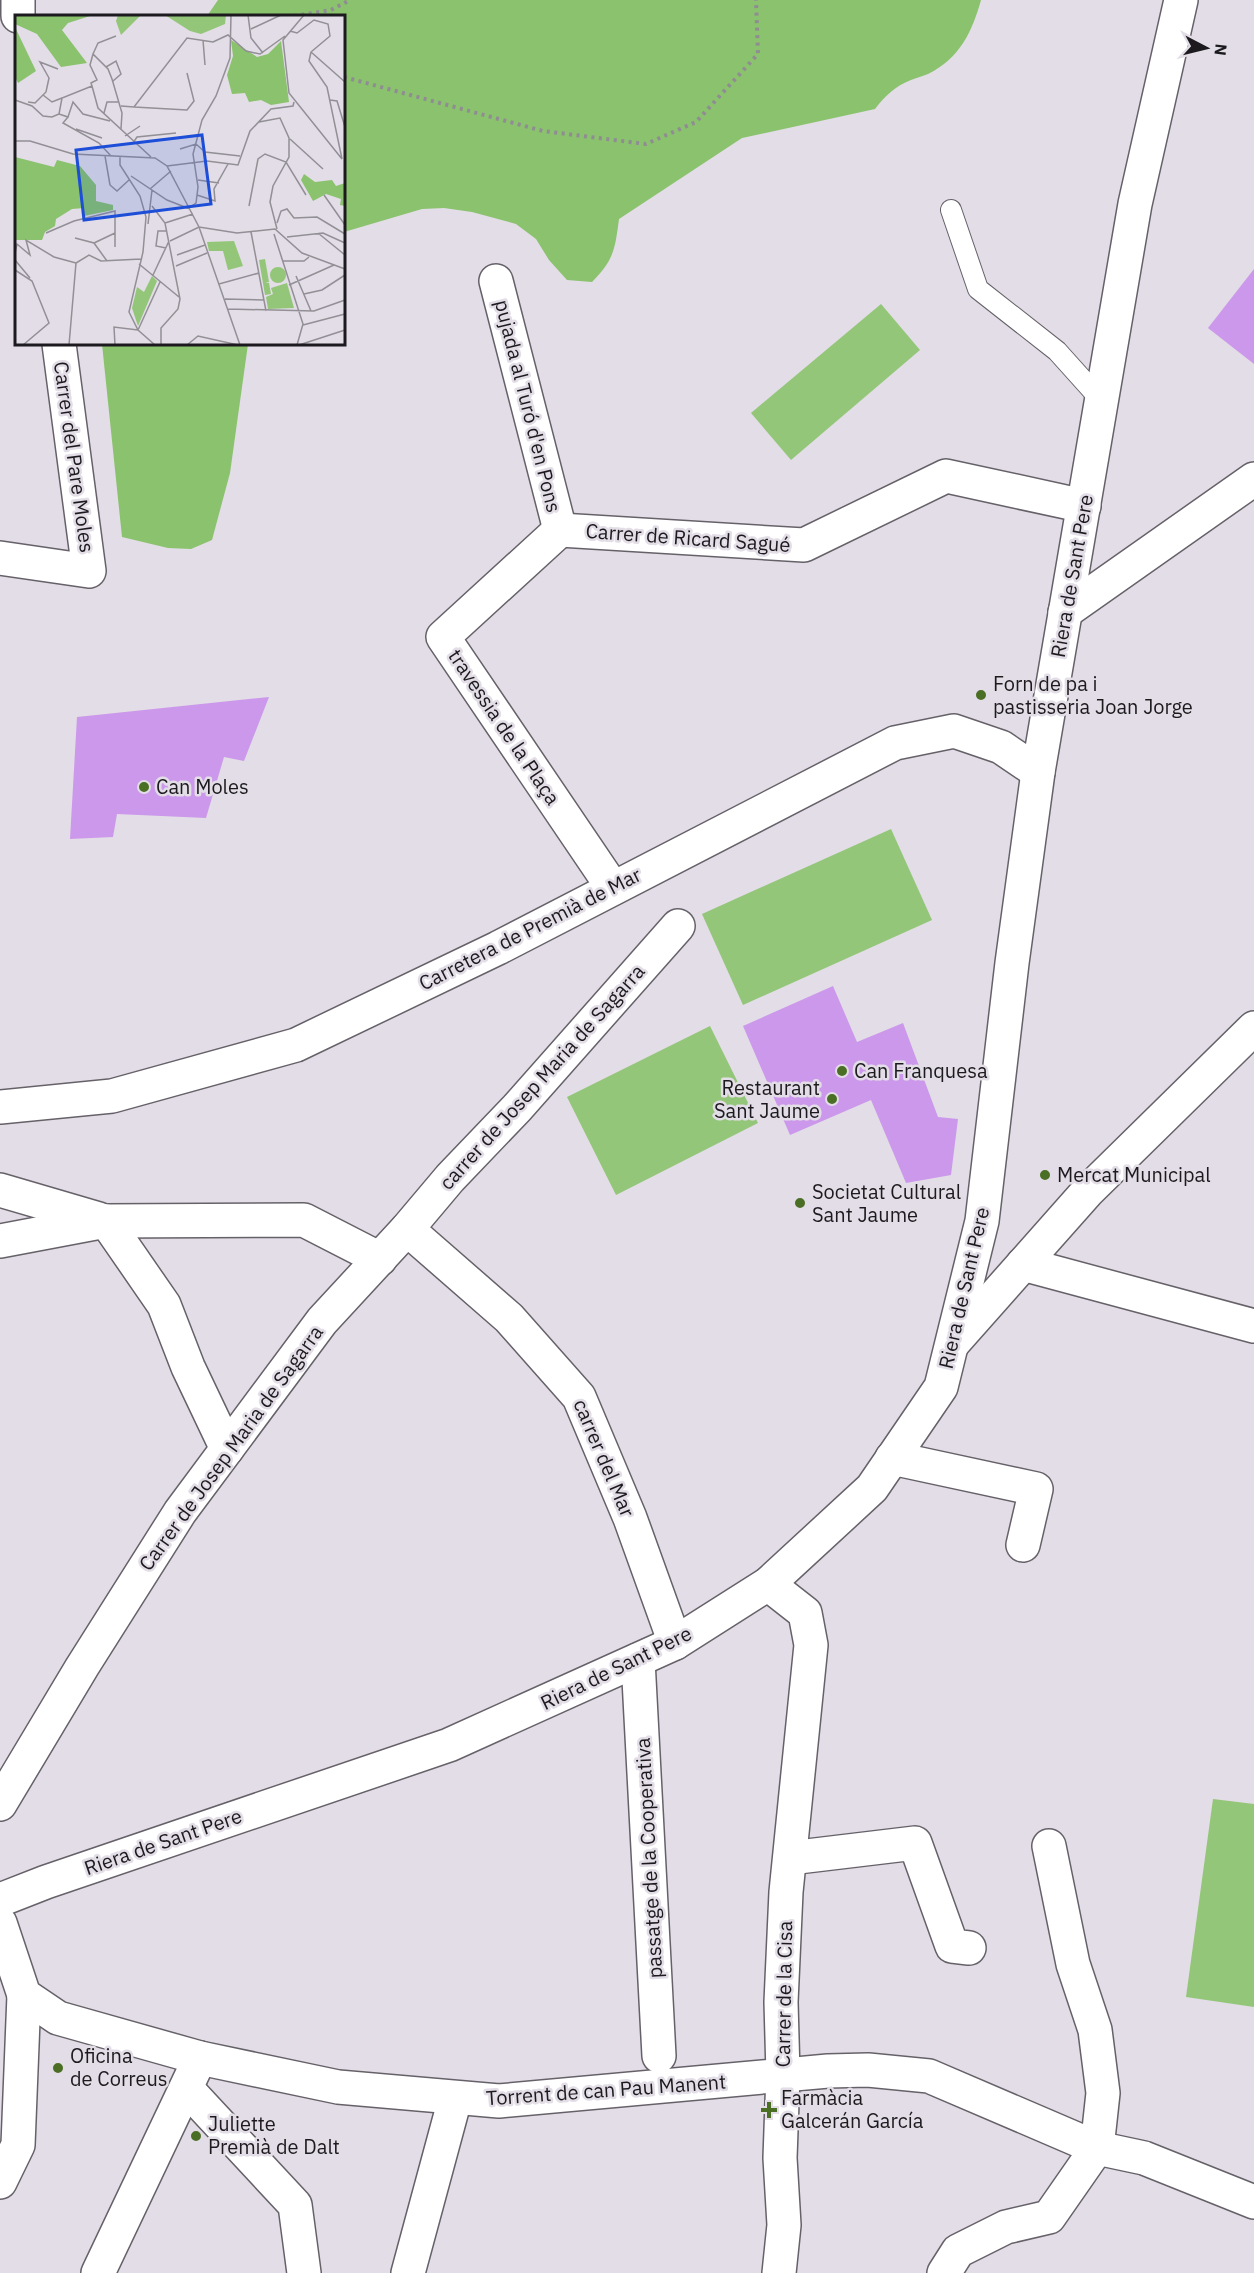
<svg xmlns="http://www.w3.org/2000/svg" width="1254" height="2273" viewBox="0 0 1254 2273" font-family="'IBM Plex Sans',sans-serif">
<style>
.green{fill:#93c678}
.forest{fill:#8ac26d}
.building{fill:#cc98eb}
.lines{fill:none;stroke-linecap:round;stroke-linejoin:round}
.lane-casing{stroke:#666169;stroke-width:22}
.street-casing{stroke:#666169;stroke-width:36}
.secondary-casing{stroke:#666169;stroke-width:36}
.path{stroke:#908c93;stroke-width:4;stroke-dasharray:3 4.5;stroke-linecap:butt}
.lane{stroke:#fff;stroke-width:20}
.street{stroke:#fff;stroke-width:33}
.secondary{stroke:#fff;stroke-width:33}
.poi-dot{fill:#4b6e25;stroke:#e2dde6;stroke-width:2}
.labels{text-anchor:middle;stroke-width:5;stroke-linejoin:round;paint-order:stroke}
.street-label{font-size:20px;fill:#1c1a1e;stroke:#e2dde6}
.poi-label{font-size:20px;fill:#1c1a1e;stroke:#e2dde6;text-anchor:start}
.inset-road{fill:none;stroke:#938f96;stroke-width:1.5}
.view{fill:#1d4ed8;fill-opacity:0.15;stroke:#1d4ed8;stroke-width:3}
.inset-edge{fill:none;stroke:#1c1a1e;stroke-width:3}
</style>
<rect width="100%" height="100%" fill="#e2dde6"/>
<g class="green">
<path d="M 881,304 L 920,350 L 791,460 L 751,413 Z"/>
<path d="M 891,829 L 932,920 L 743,1005 L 702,914 Z"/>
<path d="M 710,1026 L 758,1123 L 616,1195 L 567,1097 Z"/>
<path d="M 1213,1799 L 1254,1804 L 1254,2007 L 1186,1997 Z"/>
</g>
<g class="forest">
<path d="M 218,0 L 981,0 C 972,32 960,58 928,74 C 923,76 916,78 911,80 C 895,86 885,96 875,109 L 742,138 L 619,219 C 615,249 614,260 592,282 L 567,280 L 549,260 L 536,239 L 516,224 L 472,212 L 444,208 L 422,209 L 344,232 L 344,16 L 207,16 Z"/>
<path d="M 102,344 L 248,344 L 230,473 L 212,540 L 191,549 L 168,548 L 122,537 Z"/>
</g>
<g class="building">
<path d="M 1254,269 L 1254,364 L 1208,328 Z"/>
<path d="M 269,697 L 244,761 L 224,757 L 206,818 L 117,814 L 113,837 L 70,839 L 77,717 Z"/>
<path d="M 833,986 L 857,1042 L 903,1023 L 938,1117 L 958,1119 L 951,1175 L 906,1183 L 871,1100 L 790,1135 L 743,1026 Z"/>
</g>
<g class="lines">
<defs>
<path id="lane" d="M 951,210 L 978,289 L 1057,351 L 1101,400"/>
<g id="street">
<path d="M 18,16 L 18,0"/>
<path d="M 496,281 L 560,530"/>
<path d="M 560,530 L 804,545 L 946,476 L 1084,506"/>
<path d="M 560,530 L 443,637 L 613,888"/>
<path d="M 0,558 L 89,571 L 59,344"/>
<path d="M 1065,612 L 1254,479"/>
<path d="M 0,1190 L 99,1219"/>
<path d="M 106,1221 L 164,1305 L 188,1367 L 227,1449"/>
<path d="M 407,1229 L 509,1318 L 579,1397 L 630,1518 L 675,1643"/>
<path d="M 0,1241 L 106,1221 L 304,1220 L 380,1259"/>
<path d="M 1023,1264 L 1254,1326"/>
<path d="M 954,1342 L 1087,1192 L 1254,1028"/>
<path d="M 892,1458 L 1036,1489 L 1023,1545"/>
<path d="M 768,1584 L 805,1613 L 811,1645 L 786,1892 L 781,2002 L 783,2074 L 780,2158 L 784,2225 L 779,2273"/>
<path d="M 638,1660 L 659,2056"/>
<path d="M 0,1804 L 82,1667 L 180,1512 L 322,1321 L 407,1229 L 450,1178 L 517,1108 L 678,926"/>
<path d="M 790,1858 L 915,1843 L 952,1946 L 969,1948"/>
<path d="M 0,1900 L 46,1882 L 449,1745 L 675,1643 L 768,1584 L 872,1488 L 941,1387 L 982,1221 L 1012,963 L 1038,772 L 1135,204 L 1181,0"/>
<path d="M 0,1923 L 24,1995 L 58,2018 L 200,2058 L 338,2087 L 499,2101 L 828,2071 L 868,2070 L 929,2076 L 1097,2148 L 1144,2158 L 1254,2202"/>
<path d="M 187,2089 L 295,2205 L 304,2273"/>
<path d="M 0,2182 L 18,2145 L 24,1995"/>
<path d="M 98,2273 L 200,2058"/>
<path d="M 408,2273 L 455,2099"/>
<path d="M 944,2273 L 958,2251 L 1006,2227 L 1049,2217 L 1097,2148 L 1103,2093 L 1095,2030 L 1073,1964 L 1049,1846"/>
</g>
<path id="secondary" d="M 0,1107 L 112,1096 L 296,1045 L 498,948 L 895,743 L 954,731 L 1001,747 L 1038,772"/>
</defs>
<use href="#lane" class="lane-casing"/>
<use href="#street" class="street-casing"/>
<use href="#secondary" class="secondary-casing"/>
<g class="path">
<path d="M 294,16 L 331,10 L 350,0"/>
<path d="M 344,77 L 543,131 L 646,144 L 696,122 L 758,54 L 756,0"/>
</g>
<use href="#lane" class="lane"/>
<use href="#street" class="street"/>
<use href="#secondary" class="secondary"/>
</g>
<g class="poi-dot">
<circle cx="981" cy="695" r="6"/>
<circle cx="144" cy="787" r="6"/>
<circle cx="842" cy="1071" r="6"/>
<circle cx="832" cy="1099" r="6"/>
<circle cx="1045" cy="1175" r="6"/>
<circle cx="800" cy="1203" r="6"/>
<circle cx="58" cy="2068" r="6"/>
<path d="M766 2101h6v6h6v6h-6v6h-6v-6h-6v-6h6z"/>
<circle cx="196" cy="2136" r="6"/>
</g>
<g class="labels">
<g class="street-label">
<text transform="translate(528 406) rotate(76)" y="7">pujada al Turó d'en Pons</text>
<text transform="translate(74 457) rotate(82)" y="7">Carrer del Pare Moles</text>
<text transform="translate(688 538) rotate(4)" y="7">Carrer de Ricard Sagué</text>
<text transform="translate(1072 576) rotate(-80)" y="7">Riera de Sant Pere</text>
<text transform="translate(504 727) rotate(56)" y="7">travessia de la Plaça</text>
<text transform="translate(530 929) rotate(-27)" y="7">Carretera de Premià de Mar</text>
<text transform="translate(542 1077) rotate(-48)" y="7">carrer de Josep Maria de Sagarra</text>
<text transform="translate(964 1288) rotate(-77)" y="7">Riera de Sant Pere</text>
<text transform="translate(231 1448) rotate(-54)" y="7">Carrer de Josep Maria de Sagarra</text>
<text transform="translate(604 1458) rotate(67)" y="7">carrer del Mar</text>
<text transform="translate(616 1668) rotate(-26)" y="7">Riera de Sant Pere</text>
<text transform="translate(163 1842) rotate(-19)" y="7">Riera de Sant Pere</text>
<text transform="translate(649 1858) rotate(-93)" y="7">passatge de la Cooperativa</text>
<text transform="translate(784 1994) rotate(-89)" y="7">Carrer de la Cisa</text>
<text transform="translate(606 2090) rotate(-4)" y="7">Torrent de can Pau Manent</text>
</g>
<g class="poi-label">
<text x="993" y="691">Forn de pa i<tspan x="993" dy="23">pastisseria Joan Jorge</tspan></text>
<text x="156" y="794">Can Moles</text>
<text x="854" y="1078">Can Franquesa</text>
<text x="820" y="1095" text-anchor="end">Restaurant<tspan x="820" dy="23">Sant Jaume</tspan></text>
<text x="1057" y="1182">Mercat Municipal</text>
<text x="812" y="1199">Societat Cultural<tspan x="812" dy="23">Sant Jaume</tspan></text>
<text x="70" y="2063">Oficina<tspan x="70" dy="23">de Correus</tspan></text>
<text x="781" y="2105">Farmàcia<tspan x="781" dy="23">Galcerán García</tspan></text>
<text x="208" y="2131">Juliette<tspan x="208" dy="23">Premià de Dalt</tspan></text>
</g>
</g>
<g transform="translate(15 15)">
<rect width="330" height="330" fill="#e2dde6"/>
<path d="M 103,0 L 126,0 L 106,20 L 101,6 ZM 150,0 L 211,0 L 210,9 L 186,19 L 175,16 ZM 219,226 L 228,251 L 213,255 L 208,236 L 194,236 L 192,227 ZM 250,244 L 254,267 L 250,268 L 254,268 L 256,279 L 250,280 L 244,245 ZM255 260a8 8 0 1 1 16 0a8 8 0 1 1-16 0ZM 137,261 L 142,266 L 123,311 L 117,293 L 122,272 L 129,277 ZM 272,268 L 279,293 L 253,294 L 251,282 L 258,279 L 256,273 Z" fill="#93c678"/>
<path d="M 0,0 L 78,0 L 53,8 L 47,15 L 72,48 L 46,52 L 22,19 L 0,9 ZM 0,12 L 21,56 L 3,68 L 0,62 ZM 216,25 L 242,42 L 253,39 L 266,26 L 274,87 L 256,90 L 246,85 L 234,87 L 230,78 L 217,79 L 212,60 L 218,41 ZM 0,142 L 39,152 L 42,145 L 65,151 L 81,170 L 81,186 L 98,190 L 98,195 L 69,201 L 69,193 L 57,194 L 41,204 L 40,211 L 30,217 L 27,225 L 1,225 ZM 289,159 L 300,167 L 317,165 L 321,171 L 330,168 L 330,191 L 325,190 L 326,184 L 311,179 L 298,186 L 286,165 Z" fill="#8ac26d"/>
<path class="inset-road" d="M 233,0 L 236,23 L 248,38M 289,0 L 268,25 L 274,78 L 327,144 L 312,72 L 294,46 L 296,37M 236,14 L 266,0M 275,16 L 282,18 L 299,5 L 313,9 L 315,21 L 296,37M 101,21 L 83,28 L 78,39 L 93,54 L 97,64 L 107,98 L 106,114M 188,25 L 190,50M 296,37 L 330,67M 91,52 L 101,46 L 106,59 L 98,66M 77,71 L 83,93 L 136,142M 77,71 L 76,68 L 82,65 L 75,50 L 78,39M 28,80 L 37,87 L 47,83M 0,85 L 17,91 L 28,101 L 37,102 L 44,99 L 47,83 L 77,71M 315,85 L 322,86 L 330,112M 13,87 L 20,88 L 31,77 L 34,63 L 25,47 L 43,54M 106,91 L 119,92 L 172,23 L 198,27 L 213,20 L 231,36 L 245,39 L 270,21M 119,92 L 172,95 L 179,86 L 172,58M 89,98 L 92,87 L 103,87M 44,99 L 53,102 L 58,87 L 68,99 L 95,106M 53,102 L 48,108 L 84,128 L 96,141M 244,107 L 265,103 L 274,123 L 274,142 L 258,171 L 255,187 L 262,214M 61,114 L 87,123M 110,121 L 125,111M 275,124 L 308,154M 0,126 L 15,126 L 58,139 L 140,143 L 152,151 L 184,212 L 225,330M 118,128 L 122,122 L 161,118M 165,134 L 181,129 L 190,137 L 225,141M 90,141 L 95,170M 105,142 L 105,150 L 125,181 L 131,202 L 128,237 L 114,297 L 123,315 L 140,330M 152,151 L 192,146 L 223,150 L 235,116 L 256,94 L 278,91 L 279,87M 116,161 L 152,185 L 175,194M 183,165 L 204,168M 95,170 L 102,176 L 114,165M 135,174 L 156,156M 182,180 L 200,186 L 199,174 L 213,149M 309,180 L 330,210M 137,191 L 150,208 L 165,284 L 163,294 L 146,313 L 146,330M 234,191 L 243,144 L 250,139 L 271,147 L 291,180M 175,192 L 181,188 L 183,172 L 178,139 L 187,105 L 201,81 L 215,43 L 216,0M 150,208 L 178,199M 262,208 L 266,196 L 272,194 L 279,203 L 302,202 L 330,219M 133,209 L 137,175M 236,217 L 251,296M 31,218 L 59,206 L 100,196 L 100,232M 303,218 L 330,240M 259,219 L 288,309 L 282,330M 272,222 L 308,218 L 330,228M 60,223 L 79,228 L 92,246M 155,226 L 184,212 L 222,218 L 260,214 L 287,238 L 330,254M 79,228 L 100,218M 151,233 L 141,231 L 143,216 L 152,216M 0,238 L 2,229 L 15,240 L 11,225 L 39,242 L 61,248M 162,240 L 190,230M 0,245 L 15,263M 267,246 L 289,246 L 294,242M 124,249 L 164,282M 161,251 L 192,238M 0,255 L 17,266 L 34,308 L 8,330M 138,260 L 154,226M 281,261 L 296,296M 204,269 L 244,258M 274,270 L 319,250M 289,279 L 307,275 L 330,260M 210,284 L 249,285M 213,294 L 299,296 L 330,285M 288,310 L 330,299M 123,315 L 145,267M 54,330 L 61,248 L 74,240 L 86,246 L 126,244M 100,330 L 99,312 L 123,315M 172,330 L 183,321 L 223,330M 284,330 L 330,315"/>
<path class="view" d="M 187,120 L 196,189 L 69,205 L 61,135 Z"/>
<rect width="330" height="330" class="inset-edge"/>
</g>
<g transform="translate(1206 48) rotate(97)" stroke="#e2dde6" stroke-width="4.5" paint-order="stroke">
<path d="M0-4.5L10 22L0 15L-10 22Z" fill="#1c1a1e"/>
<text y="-9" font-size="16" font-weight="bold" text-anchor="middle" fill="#1c1a1e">N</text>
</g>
</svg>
